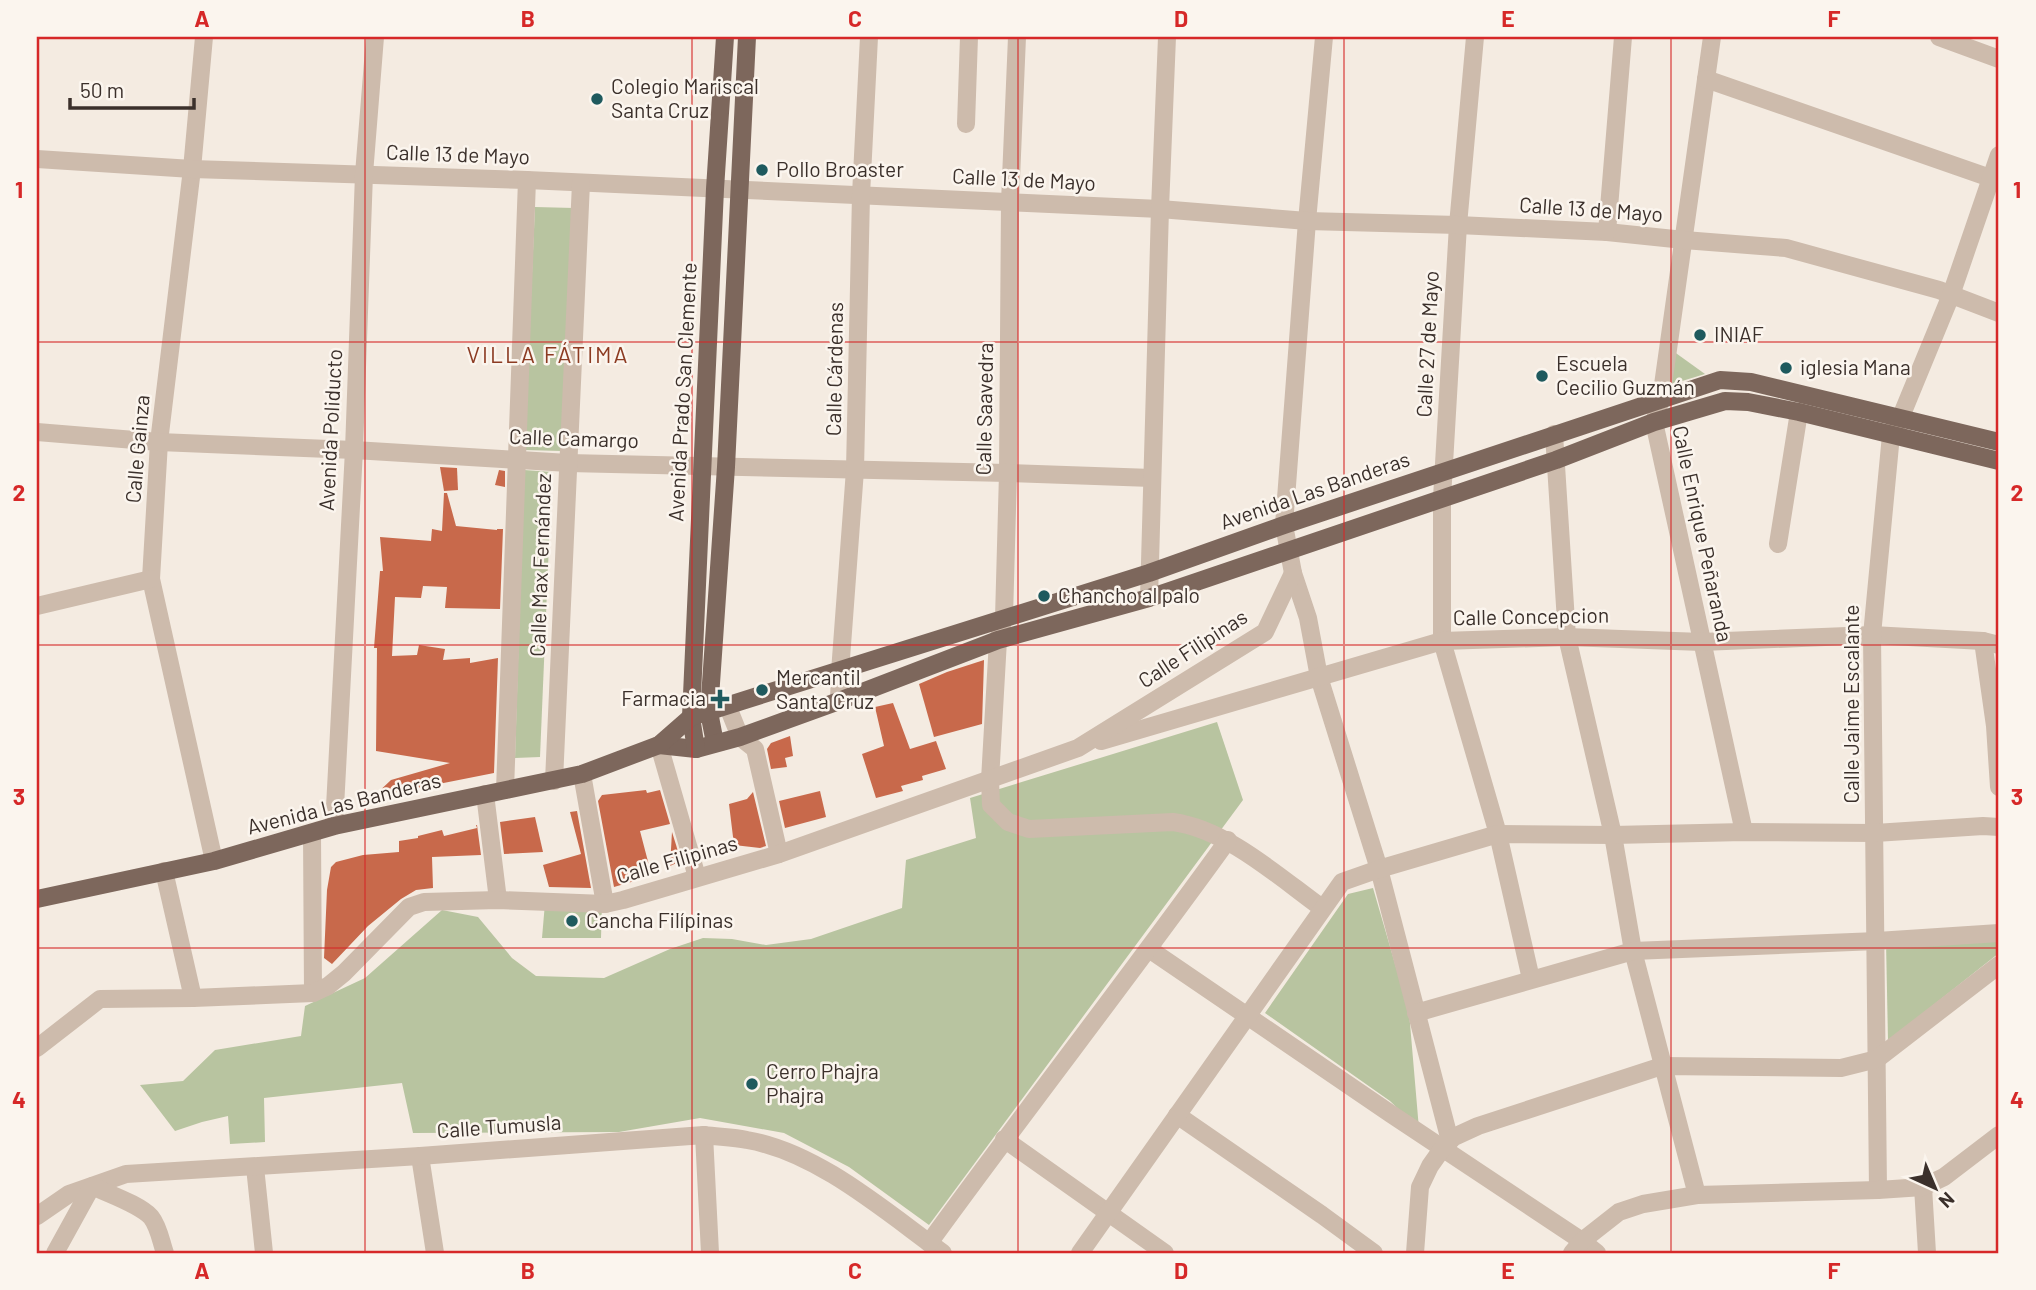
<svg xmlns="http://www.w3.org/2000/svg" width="2036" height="1290" viewBox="0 0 2036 1290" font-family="Barlow,sans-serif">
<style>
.green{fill:#b8c4a0}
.building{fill:#c8694b}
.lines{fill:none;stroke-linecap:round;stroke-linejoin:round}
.minor{stroke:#cdbbac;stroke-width:18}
.major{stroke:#7d675c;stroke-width:18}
.grid{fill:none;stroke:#d62828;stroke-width:2;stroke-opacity:0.55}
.poi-dot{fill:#1f5a5e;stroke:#fbf5ee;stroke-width:2.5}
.labels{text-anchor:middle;stroke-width:5;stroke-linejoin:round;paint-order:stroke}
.poi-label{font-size:21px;fill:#3b302b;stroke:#fbf5ee;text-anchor:start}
.street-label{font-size:21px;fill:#3b302b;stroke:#fbf5ee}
.neighbourhood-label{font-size:23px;letter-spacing:2px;fill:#8c3b22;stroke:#fbf5ee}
.neatline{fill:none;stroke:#d62828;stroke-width:2.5}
.grid-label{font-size:23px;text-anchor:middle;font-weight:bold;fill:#d62828}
</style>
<rect width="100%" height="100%" fill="#f4ebe1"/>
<g class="green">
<path d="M 535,207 L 574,208 L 562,451 L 524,450 Z"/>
<path d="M 1673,351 L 1705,374 L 1669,385 Z"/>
<path d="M 524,470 L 552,472 L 540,757 L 515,758 Z"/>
<path d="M 1217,722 L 1243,800 L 929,1225 L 849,1167 L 784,1133 L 700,1118 L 619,1132 L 413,1133 L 402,1083 L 264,1098 L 265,1142 L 230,1144 L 228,1116 L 202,1122 L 175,1131 L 140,1085 L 183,1081 L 215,1050 L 301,1036 L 305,1006 L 365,978 L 442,910 L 478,917 L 512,958 L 536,976 L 604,978 L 670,949 L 703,938 L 732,939 L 766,945 L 811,939 L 902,908 L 906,860 L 976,838 L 970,798 Z"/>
<path d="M 1373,888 L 1409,1012 L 1419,1129 L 1390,1101 L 1265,1013 L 1348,894 Z"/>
<path d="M 545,903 L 602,904 L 601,938 L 542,938 Z"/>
<path d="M 1999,931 L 1999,953 L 1888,1041 L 1886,941 Z"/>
</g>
<g class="building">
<path d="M 440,467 L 457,468 L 458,490 L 444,491 Z"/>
<path d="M 499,470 L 505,471 L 505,487 L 495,485 Z"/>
<path d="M 444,493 L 447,493 L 456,526 L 497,530 L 497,529 L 503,529 L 500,609 L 445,608 L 447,587 L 423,586 L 421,598 L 395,597 L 392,656 L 417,655 L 419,645 L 445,649 L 443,660 L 470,658 L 470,663 L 498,658 L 494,773 L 373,797 L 391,780 L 450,763 L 376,751 L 377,648 L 374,648 L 380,571 L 383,571 L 380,537 L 431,541 L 432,529 L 442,531 Z"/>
<path d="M 984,660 L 982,724 L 934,737 L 919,684 L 947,672 Z"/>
<path d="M 893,703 L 910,749 L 936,741 L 946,769 L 922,776 L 923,780 L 901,786 L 903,791 L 876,798 L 862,754 L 884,746 L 875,707 Z"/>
<path d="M 790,736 L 793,756 L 785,758 L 787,767 L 771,769 L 767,749 L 771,743 Z"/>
<path d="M 646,790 L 647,793 L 660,790 L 670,824 L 640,831 L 651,873 L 637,877 L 638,880 L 614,887 L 598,801 L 602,795 Z"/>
<path d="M 820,791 L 826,817 L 785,828 L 779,801 Z"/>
<path d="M 753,792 L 766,846 L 760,848 L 734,845 L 729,804 L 747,799 Z"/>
<path d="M 577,811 L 591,888 L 549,887 L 543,865 L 581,854 L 570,812 Z"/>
<path d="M 535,817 L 543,852 L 504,854 L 500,822 Z"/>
<path d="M 476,825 L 477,825 L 481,855 L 432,857 L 433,888 L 416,890 L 401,899 L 368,926 L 332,964 L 324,958 L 327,890 L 331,867 L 336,862 L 363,855 L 399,852 L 399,841 L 418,838 L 418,836 L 442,830 L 444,836 L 477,828 Z"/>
<path d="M 672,832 L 681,861 L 670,866 Z"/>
</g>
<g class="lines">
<g class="minor">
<path d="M 204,37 L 192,169 L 159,442 L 151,579 L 214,861"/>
<path d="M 1017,37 L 1010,202 L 1008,473 L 1004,618 L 998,640 L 990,780 L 991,805 L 1008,822 L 1029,829 L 1173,822 C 1226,829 1279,877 1322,908"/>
<path d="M 1324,37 L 1307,221 L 1284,525 L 1293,573 L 1308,618 L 1319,677 L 1379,869 L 1450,1141"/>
<path d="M 1475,37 L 1458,225 L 1442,498 L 1442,641 L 1498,834 L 1531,979"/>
<path d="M 1712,37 L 1661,399 L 1654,422 L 1744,832"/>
<path d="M 1939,37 L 1999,59"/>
<path d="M 1706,79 L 1999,181"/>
<path d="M 966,124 L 969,37"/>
<path d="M 37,159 L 192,169 L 527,180 L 1160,209 L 1307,221 L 1458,225 L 1607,232 L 1684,240 L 1786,248 L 1939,290 L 1999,313"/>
<path d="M 1607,232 L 1623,37"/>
<path d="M 37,432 L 159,442 L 354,450 L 568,463 L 1008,473 L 1152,478"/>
<path d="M 1554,434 L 1567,637 L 1613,835 L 1633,951 L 1697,1195"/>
<path d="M 1778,544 L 1799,412"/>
<path d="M 1149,598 L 1160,209 L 1167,37"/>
<path d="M 37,606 L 151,579"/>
<path d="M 1983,641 L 1995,726 L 1999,787"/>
<path d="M 839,701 L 840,672 L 855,470 L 861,195 L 869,37"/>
<path d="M 728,707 L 740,737 L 755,749 L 779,854"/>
<path d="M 1101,741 L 1442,641 L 1567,637 L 1702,642 L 1872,635 L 1983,641 L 1999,645"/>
<path d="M 659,745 L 697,877"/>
<path d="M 582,774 L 605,904"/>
<path d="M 554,781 L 581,183"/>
<path d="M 505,790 L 527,180"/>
<path d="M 485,794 L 498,900"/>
<path d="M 334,826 L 354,450 L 364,174 L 375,37"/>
<path d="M 312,833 L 313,993"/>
<path d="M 164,871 L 193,998"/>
<path d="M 1149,949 L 1391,1114 L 1582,1241 L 1597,1253"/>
<path d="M 1416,1013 L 1633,951 L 1877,941 L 1999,933"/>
<path d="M 37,1048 L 100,999 L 193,998 L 313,993 L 328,986 L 344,973 L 409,907 L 424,902 L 498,900 L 605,904 L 623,900 L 779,854 L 1078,748 L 1265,632 L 1293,573"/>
<path d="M 1177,1115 L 1322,1215 L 1374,1253"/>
<path d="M 704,1135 L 710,1253"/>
<path d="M 1004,1139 L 1165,1253"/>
<path d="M 420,1156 L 435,1253"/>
<path d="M 255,1167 L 264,1253"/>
<path d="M 1923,1187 L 1927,1253"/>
<path d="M 1878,1190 L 1872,635 L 1891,435 L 1900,419 L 1951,295 L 1999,155"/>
<path d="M 37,1216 L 69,1194 L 126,1174 L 420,1156 L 704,1135 C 718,1137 733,1137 747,1140 C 818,1152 886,1212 943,1253"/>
<path d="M 929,1243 C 1027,1108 1130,976 1228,840"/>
<path d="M 55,1253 L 92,1186 C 108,1194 139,1204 151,1217 C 159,1227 161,1242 165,1253"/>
<path d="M 1080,1253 L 1342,882 L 1379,869 L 1498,834 L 1613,835 L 1744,832 L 1875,833 L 1983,826 L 1999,827"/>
<path d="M 1415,1253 L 1420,1187 L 1430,1166 L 1442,1149 L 1454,1137 L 1478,1126 L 1662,1066 L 1841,1068 L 1877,1059 L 1999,965"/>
<path d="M 1572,1253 L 1582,1241 L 1619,1212 L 1643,1204 L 1697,1195 L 1878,1190 L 1923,1187 L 1944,1177 L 1999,1135"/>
</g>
<g class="major">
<path d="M 715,743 L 709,712 L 726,467 L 747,37"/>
<path d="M 659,745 L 696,749 L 740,737 L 839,701 L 998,640 L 1149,598 L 1556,460 L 1654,422 L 1725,401 L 1748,402 L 1799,412 L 1999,461"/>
<path d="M 696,749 L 691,717 L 715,189 L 725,37"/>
<path d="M 37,899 L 214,861 L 334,826 L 582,774 L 659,745 L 691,717 L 1149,573 L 1284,525 L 1720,380 L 1751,382 L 1999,442"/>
</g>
</g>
<path class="grid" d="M 365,37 L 365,1253M 692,37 L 692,1253M 1018,37 L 1018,1253M 1344,37 L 1344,1253M 1671,37 L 1671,1253M 37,342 L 1999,342M 37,645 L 1999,645M 37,948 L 1999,948"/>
<g class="poi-dot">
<circle cx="597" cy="99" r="7"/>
<circle cx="762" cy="170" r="7"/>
<circle cx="1700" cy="335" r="7"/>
<circle cx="1786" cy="368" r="7"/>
<circle cx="1542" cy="376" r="7"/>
<circle cx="1044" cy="596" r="7"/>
<circle cx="762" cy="690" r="7"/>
<path d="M716.5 688.5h7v7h7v7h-7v7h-7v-7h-7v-7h7z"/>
<circle cx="572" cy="921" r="7"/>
<circle cx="752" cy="1084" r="7"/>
</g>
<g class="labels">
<g class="poi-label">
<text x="611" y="94">Colegio Mariscal<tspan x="611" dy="24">Santa Cruz</tspan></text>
<text x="776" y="177">Pollo Broaster</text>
<text x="1714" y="342">INIAF</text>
<text x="1556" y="371">Escuela<tspan x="1556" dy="24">Cecilio Guzmán</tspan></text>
<text x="1800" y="375">iglesia Mana</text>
<text x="1058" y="603">Chancho al palo</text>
<text x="776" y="685">Mercantil<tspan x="776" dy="24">Santa Cruz</tspan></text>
<text x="706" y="706" text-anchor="end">Farmacia</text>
<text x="586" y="928">Cancha Filípinas</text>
<text x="766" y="1079">Cerro Phajra<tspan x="766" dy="24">Phajra</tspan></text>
</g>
<g class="street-label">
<text transform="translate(458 155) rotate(2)" y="7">Calle 13 de Mayo</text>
<text transform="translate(1024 180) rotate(3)" y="7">Calle 13 de Mayo</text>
<text transform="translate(1591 210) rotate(4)" y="7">Calle 13 de Mayo</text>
<text transform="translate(1428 344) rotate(-87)" y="7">Calle 27 de Mayo</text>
<text transform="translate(835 369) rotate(-89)" y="7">Calle Cárdenas</text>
<text transform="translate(683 392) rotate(-87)" y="7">Avenida Prado San Clemente</text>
<text transform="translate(985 409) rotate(-89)" y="7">Calle Saavedra</text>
<text transform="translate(331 430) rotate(-87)" y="7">Avenida Poliducto</text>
<text transform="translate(574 439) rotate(2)" y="7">Calle Camargo</text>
<text transform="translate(138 449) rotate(-85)" y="7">Calle Gainza</text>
<text transform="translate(1315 491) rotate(-19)" y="7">Avenida Las Banderas</text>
<text transform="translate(1702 534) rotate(78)" y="7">Calle Enrique Peñaranda</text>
<text transform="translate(541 565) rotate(-88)" y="7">Calle Max Fernández</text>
<text transform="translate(1531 617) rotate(-1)" y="7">Calle Concepcion</text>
<text transform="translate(1193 649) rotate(-33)" y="7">Calle Filipinas</text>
<text transform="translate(1852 704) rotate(-90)" y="7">Calle Jaime Escalante</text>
<text transform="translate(344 804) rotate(-14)" y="7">Avenida Las Banderas</text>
<text transform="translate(677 860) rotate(-16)" y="7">Calle Filipinas</text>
<text transform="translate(499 1127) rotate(-4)" y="7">Calle Tumusla</text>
</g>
<g class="neighbourhood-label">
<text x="548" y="363">VILLA FÁTIMA</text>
</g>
</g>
<rect width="2036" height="1290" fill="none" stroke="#fbf5ee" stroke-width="77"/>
<g transform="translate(1935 1188) rotate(136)" stroke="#fbf5ee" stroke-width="5" paint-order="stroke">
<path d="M0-5L12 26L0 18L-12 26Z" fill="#3b302b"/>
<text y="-10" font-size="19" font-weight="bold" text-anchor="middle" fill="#3b302b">N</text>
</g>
<path d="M70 98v10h124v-10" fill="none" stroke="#3b302b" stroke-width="3.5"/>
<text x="80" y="98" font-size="21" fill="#3b302b" stroke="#fbf5ee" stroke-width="5" paint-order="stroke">50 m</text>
<rect x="38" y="38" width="1959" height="1214" class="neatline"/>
<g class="grid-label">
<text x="202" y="27">A</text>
<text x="528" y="27">B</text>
<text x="855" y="27">C</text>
<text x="1181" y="27">D</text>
<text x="1508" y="27">E</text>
<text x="1834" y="27">F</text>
<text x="19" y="198">1</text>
<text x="2017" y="198">1</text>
<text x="19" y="501">2</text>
<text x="2017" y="501">2</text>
<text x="19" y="805">3</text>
<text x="2017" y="805">3</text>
<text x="19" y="1108">4</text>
<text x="2017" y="1108">4</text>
<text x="202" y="1279">A</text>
<text x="528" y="1279">B</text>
<text x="855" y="1279">C</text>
<text x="1181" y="1279">D</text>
<text x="1508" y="1279">E</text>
<text x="1834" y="1279">F</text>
</g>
</svg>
